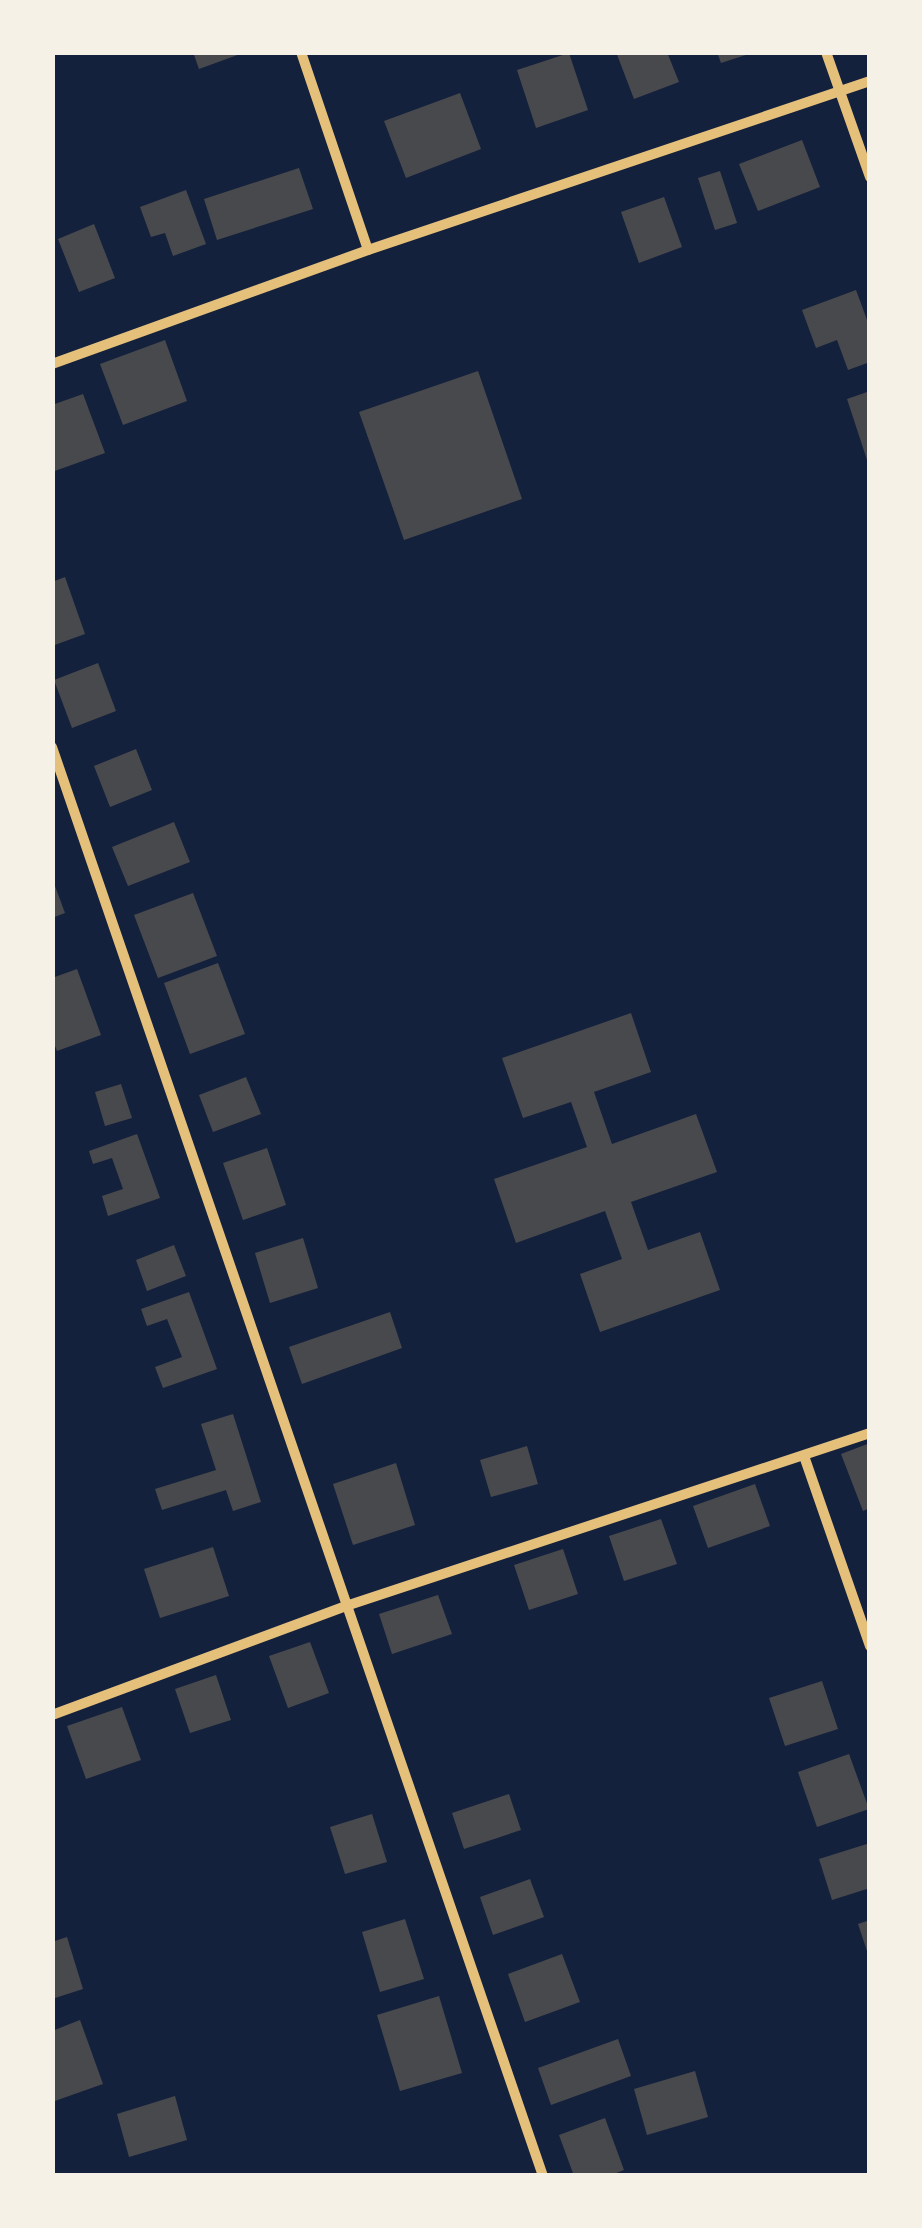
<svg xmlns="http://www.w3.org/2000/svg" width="922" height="2228" viewBox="0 0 922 2228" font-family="'PT Sans',sans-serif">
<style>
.building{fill:#48494c}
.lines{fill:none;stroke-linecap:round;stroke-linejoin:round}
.minor{stroke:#e5c07b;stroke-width:10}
</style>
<rect width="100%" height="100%" fill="#14213d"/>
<g class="building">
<path d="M 193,52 L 243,52 L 243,53 L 199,69 Z"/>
<path d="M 616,52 L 667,52 L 679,82 L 634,99 Z"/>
<path d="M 717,52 L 751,52 L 752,53 L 721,63 Z"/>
<path d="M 569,53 L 588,110 L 536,128 L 517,70 Z"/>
<path d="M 460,93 L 481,149 L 406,178 L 384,121 Z"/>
<path d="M 802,140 L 820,187 L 758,211 L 739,164 Z"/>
<path d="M 299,168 L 313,209 L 217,240 L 204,199 Z"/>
<path d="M 720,171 L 737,223 L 715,230 L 698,178 Z"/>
<path d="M 186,190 L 206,244 L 173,256 L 165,233 L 151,237 L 140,207 Z"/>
<path d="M 664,197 L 682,247 L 639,263 L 621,212 Z"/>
<path d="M 94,224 L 115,278 L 79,292 L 58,239 Z"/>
<path d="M 856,290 L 870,328 L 870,362 L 848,370 L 837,340 L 816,348 L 802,310 Z"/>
<path d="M 165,340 L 187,401 L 123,425 L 100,364 Z"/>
<path d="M 478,371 L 522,499 L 404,540 L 359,412 Z"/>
<path d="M 870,391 L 870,465 L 869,466 L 847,399 Z"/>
<path d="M 83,394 L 105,453 L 52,472 L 52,405 Z"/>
<path d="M 65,577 L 85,634 L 52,646 L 52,582 Z"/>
<path d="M 98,663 L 116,711 L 72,728 L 54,680 Z"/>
<path d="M 136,749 L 152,790 L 110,807 L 94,766 Z"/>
<path d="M 174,822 L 190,862 L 128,886 L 112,847 Z"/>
<path d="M 52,878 L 65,913 L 52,918 Z"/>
<path d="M 193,893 L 217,956 L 158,978 L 134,915 Z"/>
<path d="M 218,963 L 245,1034 L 190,1054 L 164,983 Z"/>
<path d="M 77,969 L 101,1035 L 57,1051 L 52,1038 L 52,978 Z"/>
<path d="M 631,1013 L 651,1072 L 594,1092 L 612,1144 L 696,1114 L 717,1172 L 631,1202 L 648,1250 L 700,1232 L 720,1290 L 600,1332 L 580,1274 L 622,1259 L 605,1211 L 516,1243 L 494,1179 L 587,1147 L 571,1102 L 523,1118 L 502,1058 Z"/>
<path d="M 246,1077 L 261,1114 L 213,1132 L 199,1095 Z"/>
<path d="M 121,1084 L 132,1118 L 105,1126 L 95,1092 Z"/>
<path d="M 137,1134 L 160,1198 L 108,1216 L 102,1196 L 123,1189 L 112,1158 L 93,1164 L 89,1151 Z"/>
<path d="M 267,1148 L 286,1205 L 243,1220 L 223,1163 Z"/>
<path d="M 303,1238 L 318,1288 L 270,1303 L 255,1253 Z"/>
<path d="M 174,1245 L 186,1276 L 147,1291 L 136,1260 Z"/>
<path d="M 189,1292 L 217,1369 L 163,1388 L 155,1367 L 182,1357 L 167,1319 L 147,1326 L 141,1309 Z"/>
<path d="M 390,1312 L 402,1348 L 302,1384 L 289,1347 Z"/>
<path d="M 233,1414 L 261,1502 L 233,1511 L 226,1490 L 162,1510 L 155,1489 L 216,1470 L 201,1424 Z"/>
<path d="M 870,1443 L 870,1508 L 863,1511 L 841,1454 Z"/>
<path d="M 527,1446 L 538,1484 L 491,1497 L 480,1460 Z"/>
<path d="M 396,1463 L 415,1525 L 353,1545 L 333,1484 Z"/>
<path d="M 755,1484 L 770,1526 L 708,1548 L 693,1506 Z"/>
<path d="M 661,1519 L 677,1564 L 624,1581 L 609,1536 Z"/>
<path d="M 213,1547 L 229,1596 L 160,1618 L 144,1569 Z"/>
<path d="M 563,1549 L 578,1594 L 529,1610 L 514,1565 Z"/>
<path d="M 438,1595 L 452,1634 L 392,1654 L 379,1614 Z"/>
<path d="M 310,1642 L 329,1693 L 288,1708 L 269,1656 Z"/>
<path d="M 216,1675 L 231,1720 L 190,1733 L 175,1689 Z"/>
<path d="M 822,1681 L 838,1729 L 785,1746 L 769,1698 Z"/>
<path d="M 122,1707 L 141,1760 L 86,1779 L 67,1726 Z"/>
<path d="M 849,1754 L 869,1809 L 817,1827 L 798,1772 Z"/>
<path d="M 509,1794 L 521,1830 L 464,1849 L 452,1813 Z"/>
<path d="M 372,1814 L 387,1862 L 345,1874 L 330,1827 Z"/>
<path d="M 870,1843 L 870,1888 L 832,1900 L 819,1859 Z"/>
<path d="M 530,1879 L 544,1917 L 493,1935 L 480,1897 Z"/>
<path d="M 405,1919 L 424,1979 L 380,1992 L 362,1932 Z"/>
<path d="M 870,1920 L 870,1957 L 869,1957 L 858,1924 Z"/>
<path d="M 67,1937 L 83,1989 L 52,1999 L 52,1942 Z"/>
<path d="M 562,1954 L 580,2002 L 525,2022 L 508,1974 Z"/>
<path d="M 439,1996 L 462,2073 L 400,2091 L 377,2015 Z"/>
<path d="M 80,2020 L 103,2084 L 52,2102 L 52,2031 Z"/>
<path d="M 618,2039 L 631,2076 L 551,2105 L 538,2068 Z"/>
<path d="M 695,2071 L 708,2117 L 647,2135 L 634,2089 Z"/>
<path d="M 175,2096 L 187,2140 L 129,2157 L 117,2114 Z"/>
<path d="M 605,2118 L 624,2170 L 609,2176 L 574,2176 L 559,2135 Z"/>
</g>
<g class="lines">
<g class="minor">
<path d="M 301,52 L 368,250"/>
<path d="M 826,52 L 870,177"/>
<path d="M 52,364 L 368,250 L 870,81"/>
<path d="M 52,747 L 543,2176"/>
<path d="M 804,1456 L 870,1646"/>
<path d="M 52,1715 L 346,1606 L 870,1433"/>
</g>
</g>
<rect width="922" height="2228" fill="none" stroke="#f6f1e7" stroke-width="110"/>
</svg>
